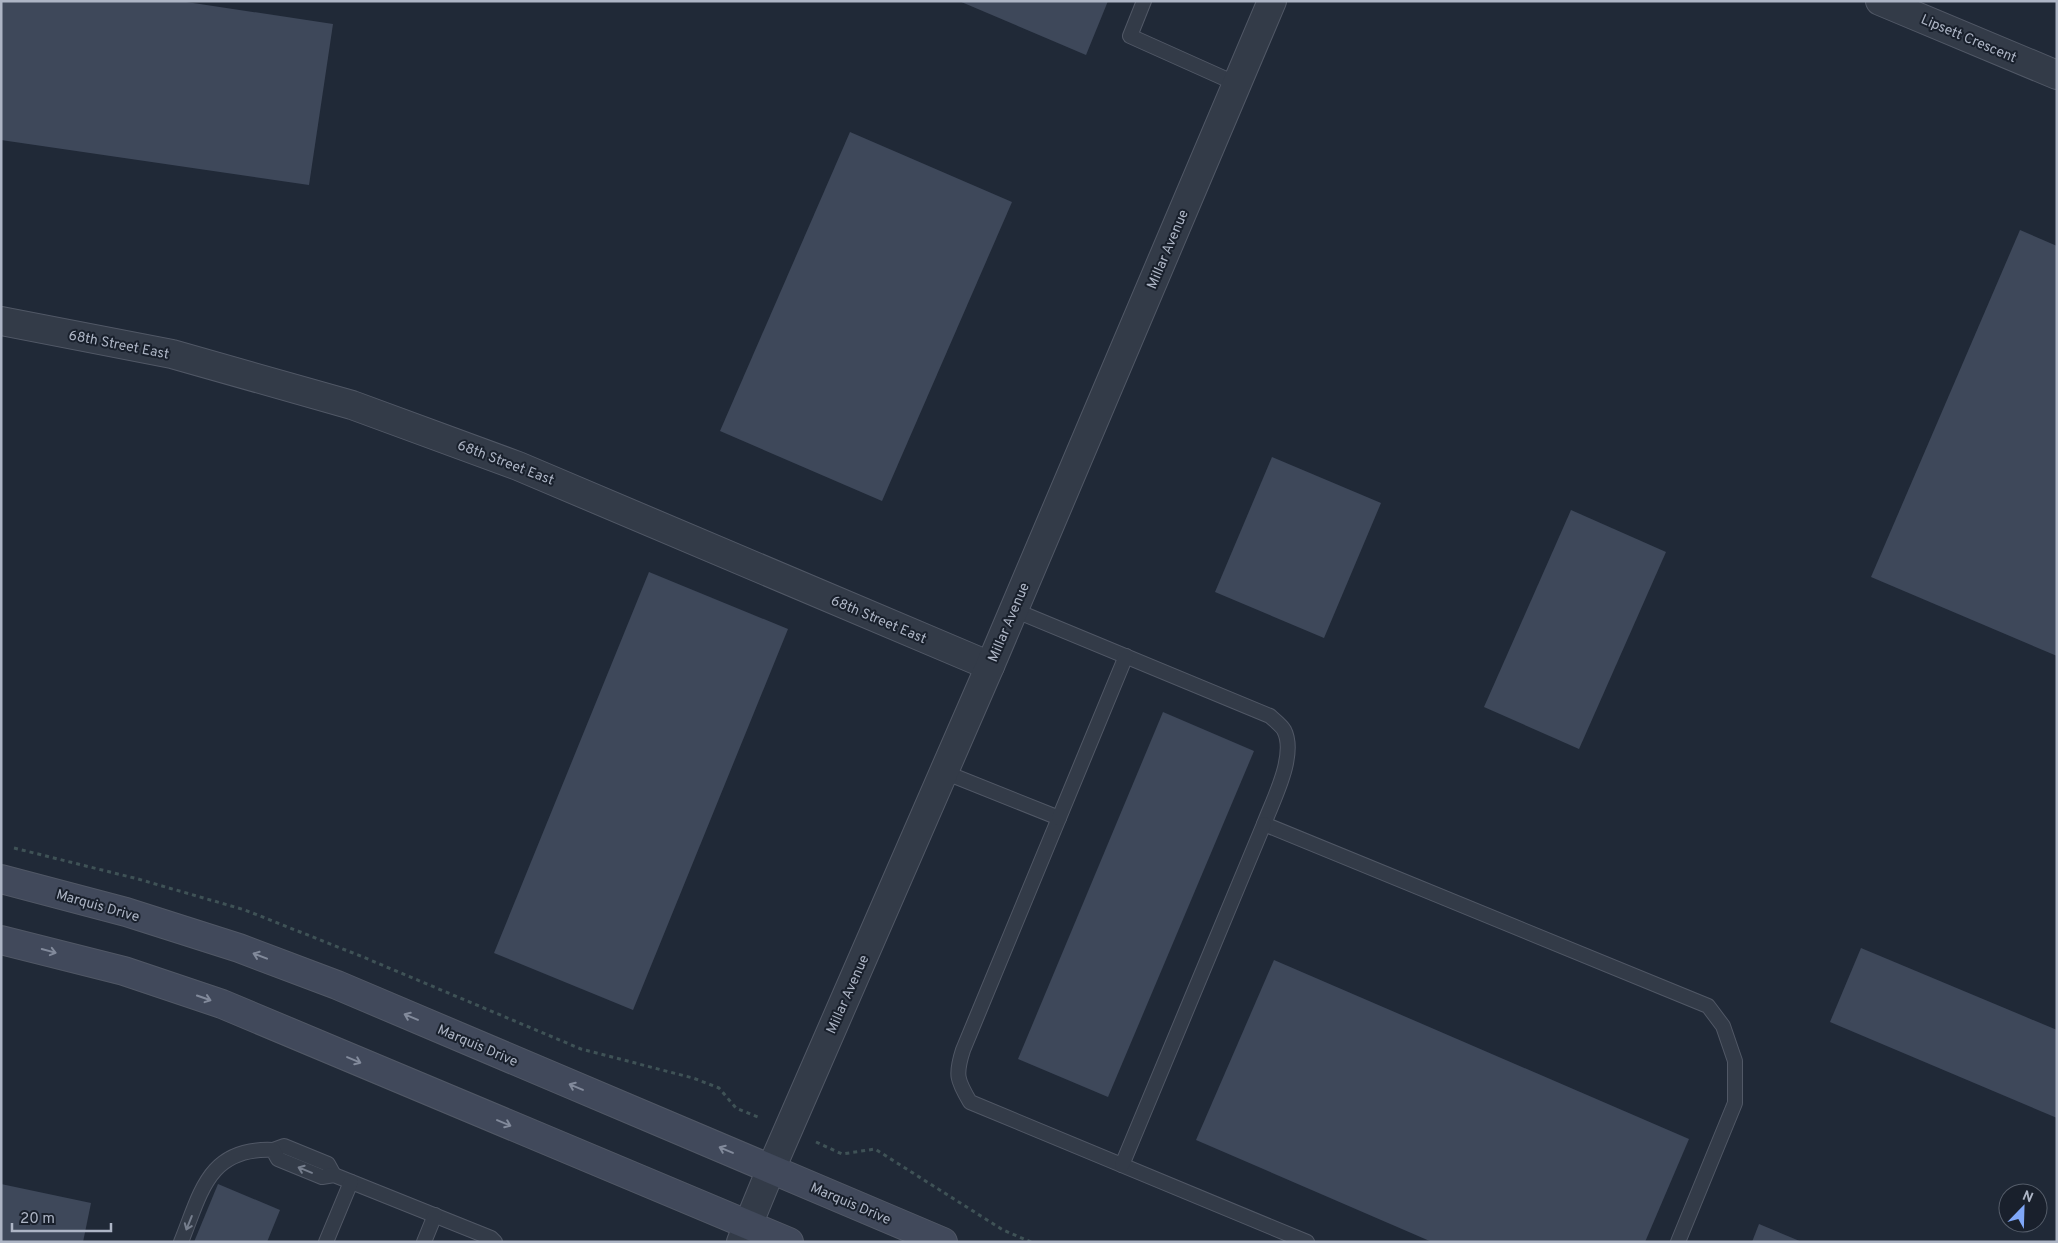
<svg xmlns="http://www.w3.org/2000/svg" width="2058" height="1243" viewBox="0 0 2058 1243" font-family="Overpass,sans-serif">
<style>
.building{fill:#3e485a}
.lines{fill:none;stroke-linecap:round;stroke-linejoin:round}
.service-casing{stroke:#515866;stroke-width:16}
.minor-casing{stroke:#515866;stroke-width:30}
.tertiary-casing{stroke:#515866;stroke-width:30}
.secondary-casing{stroke:#515866;stroke-width:30}
.path{stroke:#3f5256;stroke-width:3;stroke-dasharray:4 4;stroke-linecap:butt}
.service{stroke:#333b48;stroke-width:14}
.minor{stroke:#333b48;stroke-width:28}
.tertiary{stroke:#333b48;stroke-width:28}
.secondary{stroke:#41495b;stroke-width:28}
.oneway{stroke:#828a9b}
.oneway2{stroke:#767e8d}
.labels{text-anchor:middle;stroke-width:4;stroke-linejoin:round;paint-order:stroke}
.street-label{font-size:14px;fill:#adb5c5;stroke:#19202c}
</style>
<rect width="100%" height="100%" fill="#202937"/>
<g class="building">
<path d="M 1,1 L 180,1 L 333,24 L 309,185 L 1,140 Z"/>
<path d="M 959,1 L 1108,1 L 1086,55 Z"/>
<path d="M 850,132 L 1012,202 L 882,501 L 720,431 Z"/>
<path d="M 2020,230 L 2057,246 L 2057,656 L 1871,577 Z"/>
<path d="M 1272,457 L 1381,503 L 1324,638 L 1215,592 Z"/>
<path d="M 1571,510 L 1666,552 L 1579,749 L 1484,707 Z"/>
<path d="M 649,572 L 788,629 L 633,1010 L 494,953 Z"/>
<path d="M 1163,712 L 1254,751 L 1108,1097 L 1018,1059 Z"/>
<path d="M 1861,948 L 2057,1030 L 2057,1118 L 1830,1022 Z"/>
<path d="M 1274,960 L 1689,1139 L 1645,1242 L 1432,1242 L 1196,1140 Z"/>
<path d="M 1,1184 L 91,1203 L 83,1242 L 1,1242 Z"/>
<path d="M 218,1184 L 280,1210 L 267,1242 L 194,1242 Z"/>
<path d="M 1759,1224 L 1802,1242 L 1752,1242 Z"/>
</g>
<g class="lines">
<defs>
<g id="service">
<path d="M 1144,1 L 1130,36 L 1237,84"/>
<path d="M 1014,610 L 1270,716 C 1274,720 1281,725 1284,730 C 1297,755 1273,800 1264,824 L 1708,1006 L 1723,1026 L 1735,1061 L 1735,1103 L 1678,1242"/>
<path d="M 944,772 L 1059,818 L 963,1050 C 955,1075 957,1080 970,1102 L 1307,1242"/>
<path d="M 1059,818 L 1126,656"/>
<path d="M 273,1150 L 284,1146 L 328,1164 L 334,1175"/>
<path d="M 1122,1165 L 1264,824"/>
<path d="M 181,1242 C 201,1193 208,1147 273,1150 L 278,1159 L 322,1177 L 334,1175 L 491,1238 L 495,1242"/>
<path d="M 326,1242 L 351,1182"/>
<path d="M 424,1242 L 435,1215"/>
</g>
<g id="minor">
<path d="M 1880,1 L 2057,75"/>
<path d="M 1,321 L 172,354 L 352,405 L 518,466 L 990,666"/>
</g>
<path id="tertiary" d="M 741,1242 L 771,1169 L 990,666 L 1272,1"/>
<g id="secondary">
<path d="M 1,879 L 126,912 L 239,948 L 337,985 L 943,1242"/>
<path d="M 1,940 L 124,971 L 222,1004 L 789,1242"/>
</g>
</defs>
<use href="#service" class="service-casing"/>
<use href="#minor" class="minor-casing"/>
<use href="#tertiary" class="tertiary-casing"/>
<use href="#secondary" class="secondary-casing"/>
<g class="path">
<path d="M 14,848 L 138,879 L 245,910 L 363,957 L 581,1049 L 693,1078 L 719,1088 L 736,1108 L 760,1118"/>
<path d="M 816,1142 L 842,1154 L 875,1149 L 1003,1230 L 1031,1242"/>
</g>
<use href="#service" class="service"/>
<use href="#minor" class="minor"/>
<use href="#tertiary" class="tertiary"/>
<use href="#secondary" class="secondary"/>
</g>
<defs><path id="oneway-shaft" d="M-6 0H5M1.5-3L5.5 0L1.5 3" fill="none" stroke-width="1.6" stroke-linecap="round" stroke-linejoin="round" transform="scale(1.25)"/></defs>
<g class="oneway">
<use href="#oneway-shaft" transform="translate(49 951) rotate(15)"/>
<use href="#oneway-shaft" transform="translate(260 956) rotate(-159)"/>
<use href="#oneway-shaft" transform="translate(204 998) rotate(19)"/>
<use href="#oneway-shaft" transform="translate(411 1017) rotate(-157)"/>
<use href="#oneway-shaft" transform="translate(354 1060) rotate(23)"/>
<use href="#oneway-shaft" transform="translate(576 1087) rotate(-157)"/>
<use href="#oneway-shaft" transform="translate(504 1123) rotate(23)"/>
<use href="#oneway-shaft" transform="translate(726 1150) rotate(-157)"/>
</g>
<g class="oneway2">
<use href="#oneway-shaft" transform="translate(305 1170) rotate(-158)"/>
<use href="#oneway-shaft" transform="translate(189 1223) rotate(112)"/>
</g>
<g class="labels">
<g class="street-label">
<text transform="translate(1969 38) rotate(23)" y="5">Lipsett Crescent</text>
<text transform="translate(1167 249) rotate(-67)" y="5">Millar Avenue</text>
<text transform="translate(119 344) rotate(11)" y="5">68th Street East</text>
<text transform="translate(506 462) rotate(21)" y="5">68th Street East</text>
<text transform="translate(879 619) rotate(23)" y="5">68th Street East</text>
<text transform="translate(1008 622) rotate(-67)" y="5">Millar Avenue</text>
<text transform="translate(98 905) rotate(16)" y="5">Marquis Drive</text>
<text transform="translate(847 994) rotate(-66)" y="5">Millar Avenue</text>
<text transform="translate(478 1045) rotate(23)" y="5">Marquis Drive</text>
<text transform="translate(851 1203) rotate(23)" y="5">Marquis Drive</text>
</g>
</g>
<rect width="2058" height="1243" fill="none" stroke="#adb5c5" stroke-width="5"/>
<g transform="translate(2023 1208) rotate(23)"><circle r="24" fill="#19202c" stroke="#545c69"/>
<path d="M0-4L9 19L0 12L-9 19Z" fill="#7fa7f8"/>
<text y="-8" font-size="14" font-weight="bold" text-anchor="middle" fill="#adb5c5">N</text>
</g>
<path d="M12 1223v8h99v-8" fill="none" stroke="#adb5c5" stroke-width="2.5"/>
<text x="20" y="1223" font-size="15" fill="#adb5c5" stroke="#19202c" stroke-width="4" paint-order="stroke">20 m</text>
</svg>
